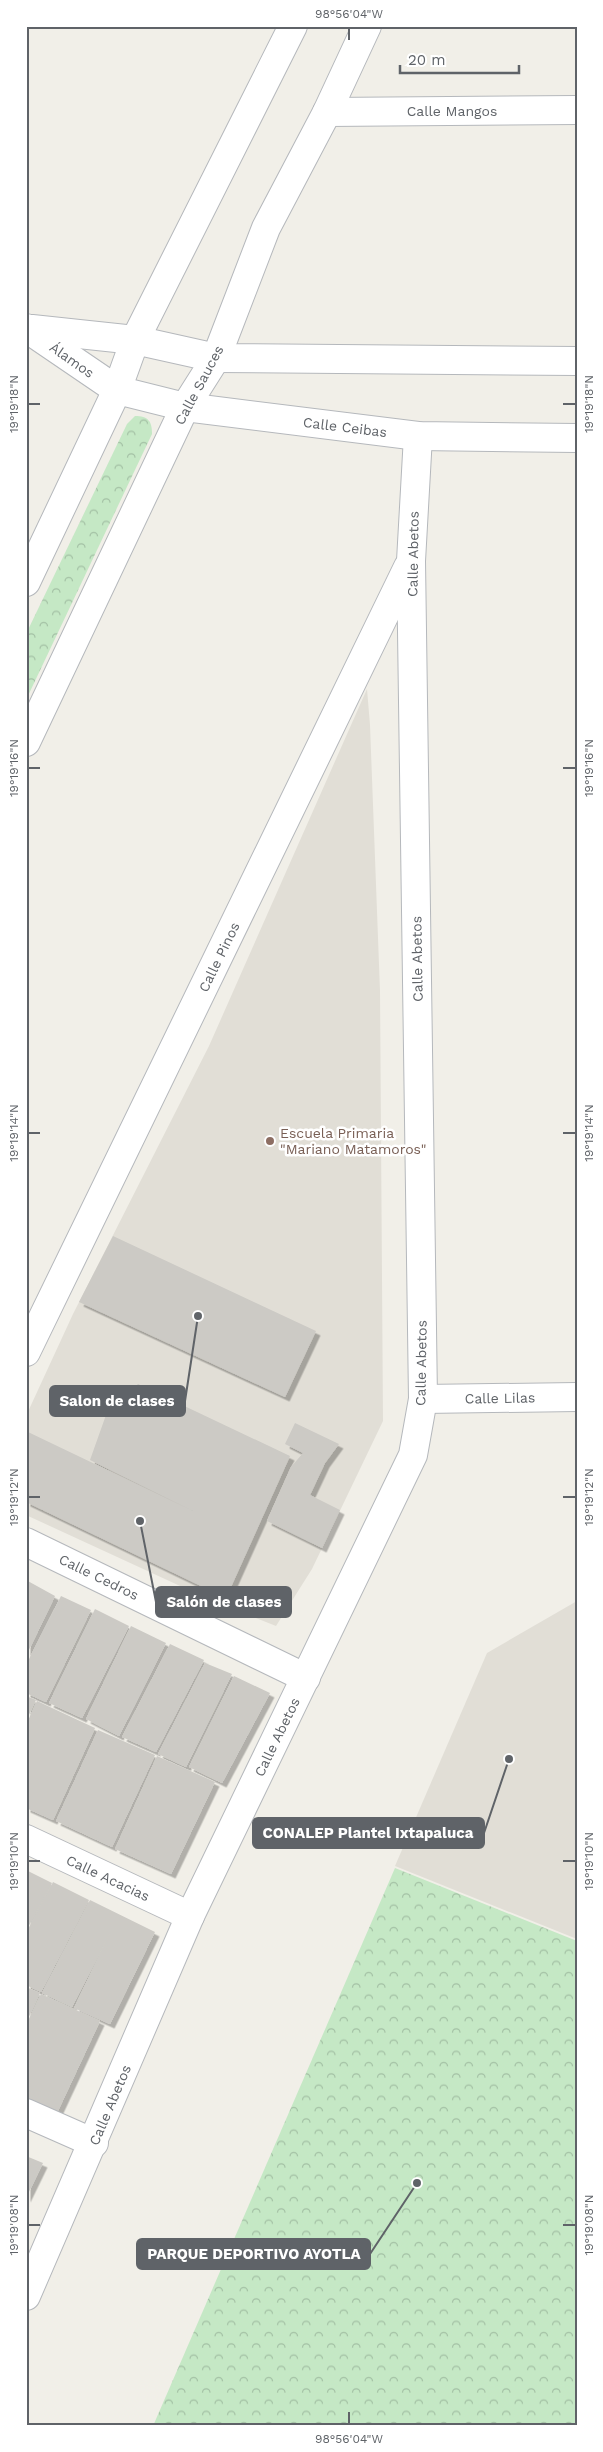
<svg xmlns="http://www.w3.org/2000/svg" width="603" height="2452" viewBox="0 0 603 2452" font-family="'Work Sans',sans-serif">
<style>
.education{fill:#e1ded6}
.park{fill:url(#park-crowns)}
.building{fill:#cccac5;filter:url(#shadow)}
.lines{fill:none;stroke-linecap:round;stroke-linejoin:round}
.minor-casing{stroke:#b5b8bc;stroke-width:30}
.minor{stroke:#fff;stroke-width:28}
.ticks{fill:none;stroke:#5f6368;stroke-width:2}
.education-dot{fill:#8d6e63;stroke:#fff;stroke-width:2}
.labels{text-anchor:middle;stroke-width:5;stroke-linejoin:round;paint-order:stroke}
.street-label{font-size:14px;fill:#5f6368;stroke:#fff}
.education-label{font-size:14px;fill:#785e54;stroke:#fff;text-anchor:start}
.leader{fill:none;stroke:#5f6368;stroke-width:2}
.callout-dot{fill:#5f6368;stroke:#fff;stroke-width:2}
.callout{fill:#5f6368;stroke:#5f6368;stroke-width:2}
.callout-label{font-size:15px;text-anchor:middle;font-weight:bold;fill:#fff}
.neatline{fill:none;stroke:#5f6368;stroke-width:2}
.ticks-label{font-size:12px;text-anchor:middle;fill:#5f6368}
</style>
<defs>
<pattern id="park-crowns" width="20" height="18" patternUnits="userSpaceOnUse" patternTransform="scale(1.25)"><rect width="20" height="18" fill="#c5e8c5"/><path d="M2 6a3 3 0 1 1 6 0M12 15a3 3 0 1 1 6 0" fill="none" stroke="#a3c0a4"/></pattern>
<filter id="shadow"><feDropShadow dx="4.5" dy="4.5" stdDeviation="0" flood-color="#0004"/></filter>
</defs>
<rect width="100%" height="100%" fill="#f1efe8"/>
<g class="education">
<path d="M 367,689 L 370,725 L 380,991 L 383,1421 L 312,1569 L 276,1626 L 204,1597 L 26,1515 L 26,1416 L 73,1314 L 209,1046 Z"/>
<path d="M 577,1601 L 577,1939 L 395,1866 L 487,1653 Z"/>
</g>
<g class="park">
<path d="M 135,416 C 148,416 152,421 152,434 L 26,700 L 26,634 L 127,424 Z"/>
<path d="M 395,1868 L 577,1941 L 577,2426 L 153,2426 Z"/>
</g>
<g class="building">
<path d="M 113,1236 L 316,1331 L 285,1397 L 79,1302 Z"/>
<path d="M 138,1384 L 290,1456 L 226,1598 L 26,1502 L 28,1432 L 193,1511 L 90,1460 L 106,1415 Z"/>
<path d="M 295,1423 L 339,1444 L 325,1463 L 310,1495 L 340,1510 L 322,1548 L 267,1521 L 291,1467 L 303,1453 L 285,1444 Z"/>
<path d="M 26,1580 L 55,1596 L 26,1656 Z"/>
<path d="M 61,1596 L 91,1610 L 46,1702 L 26,1693 L 26,1665 Z"/>
<path d="M 95,1609 L 129,1626 L 82,1718 L 49,1703 Z"/>
<path d="M 131,1626 L 166,1643 L 119,1736 L 86,1719 Z"/>
<path d="M 170,1644 L 204,1660 L 156,1752 L 122,1737 Z"/>
<path d="M 205,1663 L 232,1674 L 186,1767 L 158,1754 Z"/>
<path d="M 234,1676 L 270,1693 L 222,1783 L 189,1767 Z"/>
<path d="M 26,1696 L 36,1700 L 26,1721 Z"/>
<path d="M 37,1701 L 95,1728 L 53,1820 L 26,1808 L 26,1725 Z"/>
<path d="M 98,1730 L 155,1755 L 112,1847 L 56,1821 Z"/>
<path d="M 157,1756 L 215,1782 L 171,1874 L 115,1849 Z"/>
<path d="M 26,1870 L 52,1883 L 26,1931 Z"/>
<path d="M 53,1882 L 89,1900 L 41,1992 L 26,1985 L 26,1933 Z"/>
<path d="M 90,1900 L 155,1932 L 110,2024 L 74,2008 L 111,1931 L 72,2007 L 42,1993 Z"/>
<path d="M 26,1987 L 40,1993 L 26,2023 Z"/>
<path d="M 41,1994 L 100,2021 L 57,2113 L 26,2099 L 26,2025 Z"/>
<path d="M 26,2156 L 43,2163 L 26,2198 Z"/>
</g>
<g class="lines">
<defs>
<g id="minor">
<path d="M 327,112 L 577,110"/>
<path d="M 26,328 L 117,390 L 185,407 L 418,436 L 577,438"/>
<path d="M 32,329 L 135,340 L 216,358 L 577,361"/>
<path d="M 26,582 L 117,390 L 135,340 L 293,26"/>
<path d="M 26,742 L 185,407 L 216,358 L 266,228 L 327,112 L 367,26"/>
<path d="M 26,1352 L 408,567"/>
<path d="M 423,1399 L 577,1397"/>
<path d="M 26,1542 L 306,1678"/>
<path d="M 26,1839 L 190,1916"/>
<path d="M 26,2113 L 94,2143"/>
<path d="M 26,2296 L 190,1916 L 413,1455 L 423,1399 L 411,561 L 418,436"/>
</g>
</defs>
<use href="#minor" class="minor-casing"/>
<use href="#minor" class="minor"/>
</g>
<path class="ticks" d="M 349,28 L 349,40M 28,404 L 40,404M 563,404 L 576,404M 28,768 L 40,768M 563,768 L 576,768M 28,1133 L 40,1133M 563,1133 L 576,1133M 28,1497 L 40,1497M 563,1497 L 576,1497M 28,1861 L 40,1861M 563,1861 L 576,1861M 28,2225 L 40,2225M 563,2225 L 576,2225M 349,2412 L 349,2424"/>
<circle class="education-dot" cx="270" cy="1141" r="5"/>
<g class="labels">
<g class="street-label">
<text x="452" y="116">Calle Mangos</text>
<text transform="translate(72 360) rotate(35)" y="5">Álamos</text>
<text transform="translate(199 385) rotate(-62)" y="5">Calle Sauces</text>
<text transform="translate(345 427) rotate(7)" y="5">Calle Ceibas</text>
<text transform="translate(413 554) rotate(-89)" y="5">Calle Abetos</text>
<text transform="translate(219 957) rotate(-64)" y="5">Calle Pinos</text>
<text transform="translate(417 959) rotate(-91)" y="5">Calle Abetos</text>
<text transform="translate(421 1363) rotate(-89)" y="5">Calle Abetos</text>
<text transform="translate(500 1398) rotate(-1)" y="5">Calle Lilas</text>
<text transform="translate(99 1577) rotate(26)" y="5">Calle Cedros</text>
<text transform="translate(277 1737) rotate(-64)" y="5">Calle Abetos</text>
<text transform="translate(108 1878) rotate(25)" y="5">Calle Acacias</text>
<text transform="translate(110 2105) rotate(-67)" y="5">Calle Abetos</text>
</g>
<g class="education-label">
<text x="280" y="1138">Escuela Primaria<tspan x="280" dy="16">"Mariano Matamoros"</tspan></text>
</g>
</g>
<path class="leader" d="M198 1316L185 1401M140 1521L156 1602M509 1759L484 1833M417 2183L370 2254"/>
<g class="callout-dot">
<circle cx="198" cy="1316" r="5"/>
<circle cx="140" cy="1521" r="5"/>
<circle cx="509" cy="1759" r="5"/>
<circle cx="417" cy="2183" r="5"/>
</g>
<g class="callout">
<rect x="50" y="1386" width="135" height="30" rx="5"/>
<rect x="156" y="1587" width="135" height="30" rx="5"/>
<rect x="253" y="1818" width="231" height="30" rx="5"/>
<rect x="137" y="2239" width="233" height="30" rx="5"/>
</g>
<g class="callout-label">
<text x="117" y="1406">Salon de clases</text>
<text x="224" y="1607">Salón de clases</text>
<text x="368" y="1838">CONALEP Plantel Ixtapaluca</text>
<text x="254" y="2259">PARQUE DEPORTIVO AYOTLA</text>
</g>
<rect width="603" height="2452" fill="none" stroke="#ffffff" stroke-width="55"/>
<path d="M400 65v8h119v-8" fill="none" stroke="#5f6368" stroke-width="2.5"/>
<text x="408" y="65" font-size="15" fill="#5f6368" stroke="#ffffff" stroke-width="4" paint-order="stroke">20 m</text>
<rect x="28" y="28" width="548" height="2396" class="neatline"/>
<g class="ticks-label">
<text x="349" y="18">98°56'04"W</text>
<text transform="translate(14 404) rotate(-90)" y="4">19°19'18"N</text>
<text transform="translate(589 404) rotate(-90)" y="4">19°19'18"N</text>
<text transform="translate(14 768) rotate(-90)" y="4">19°19'16"N</text>
<text transform="translate(589 768) rotate(-90)" y="4">19°19'16"N</text>
<text transform="translate(14 1133) rotate(-90)" y="4">19°19'14"N</text>
<text transform="translate(589 1133) rotate(-90)" y="4">19°19'14"N</text>
<text transform="translate(14 1497) rotate(-90)" y="4">19°19'12"N</text>
<text transform="translate(589 1497) rotate(-90)" y="4">19°19'12"N</text>
<text transform="translate(14 1861) rotate(-90)" y="4">19°19'10"N</text>
<text transform="translate(589 1861) rotate(-90)" y="4">19°19'10"N</text>
<text transform="translate(14 2225) rotate(-90)" y="4">19°19'08"N</text>
<text transform="translate(589 2225) rotate(-90)" y="4">19°19'08"N</text>
<text x="349" y="2443">98°56'04"W</text>
</g>
</svg>
